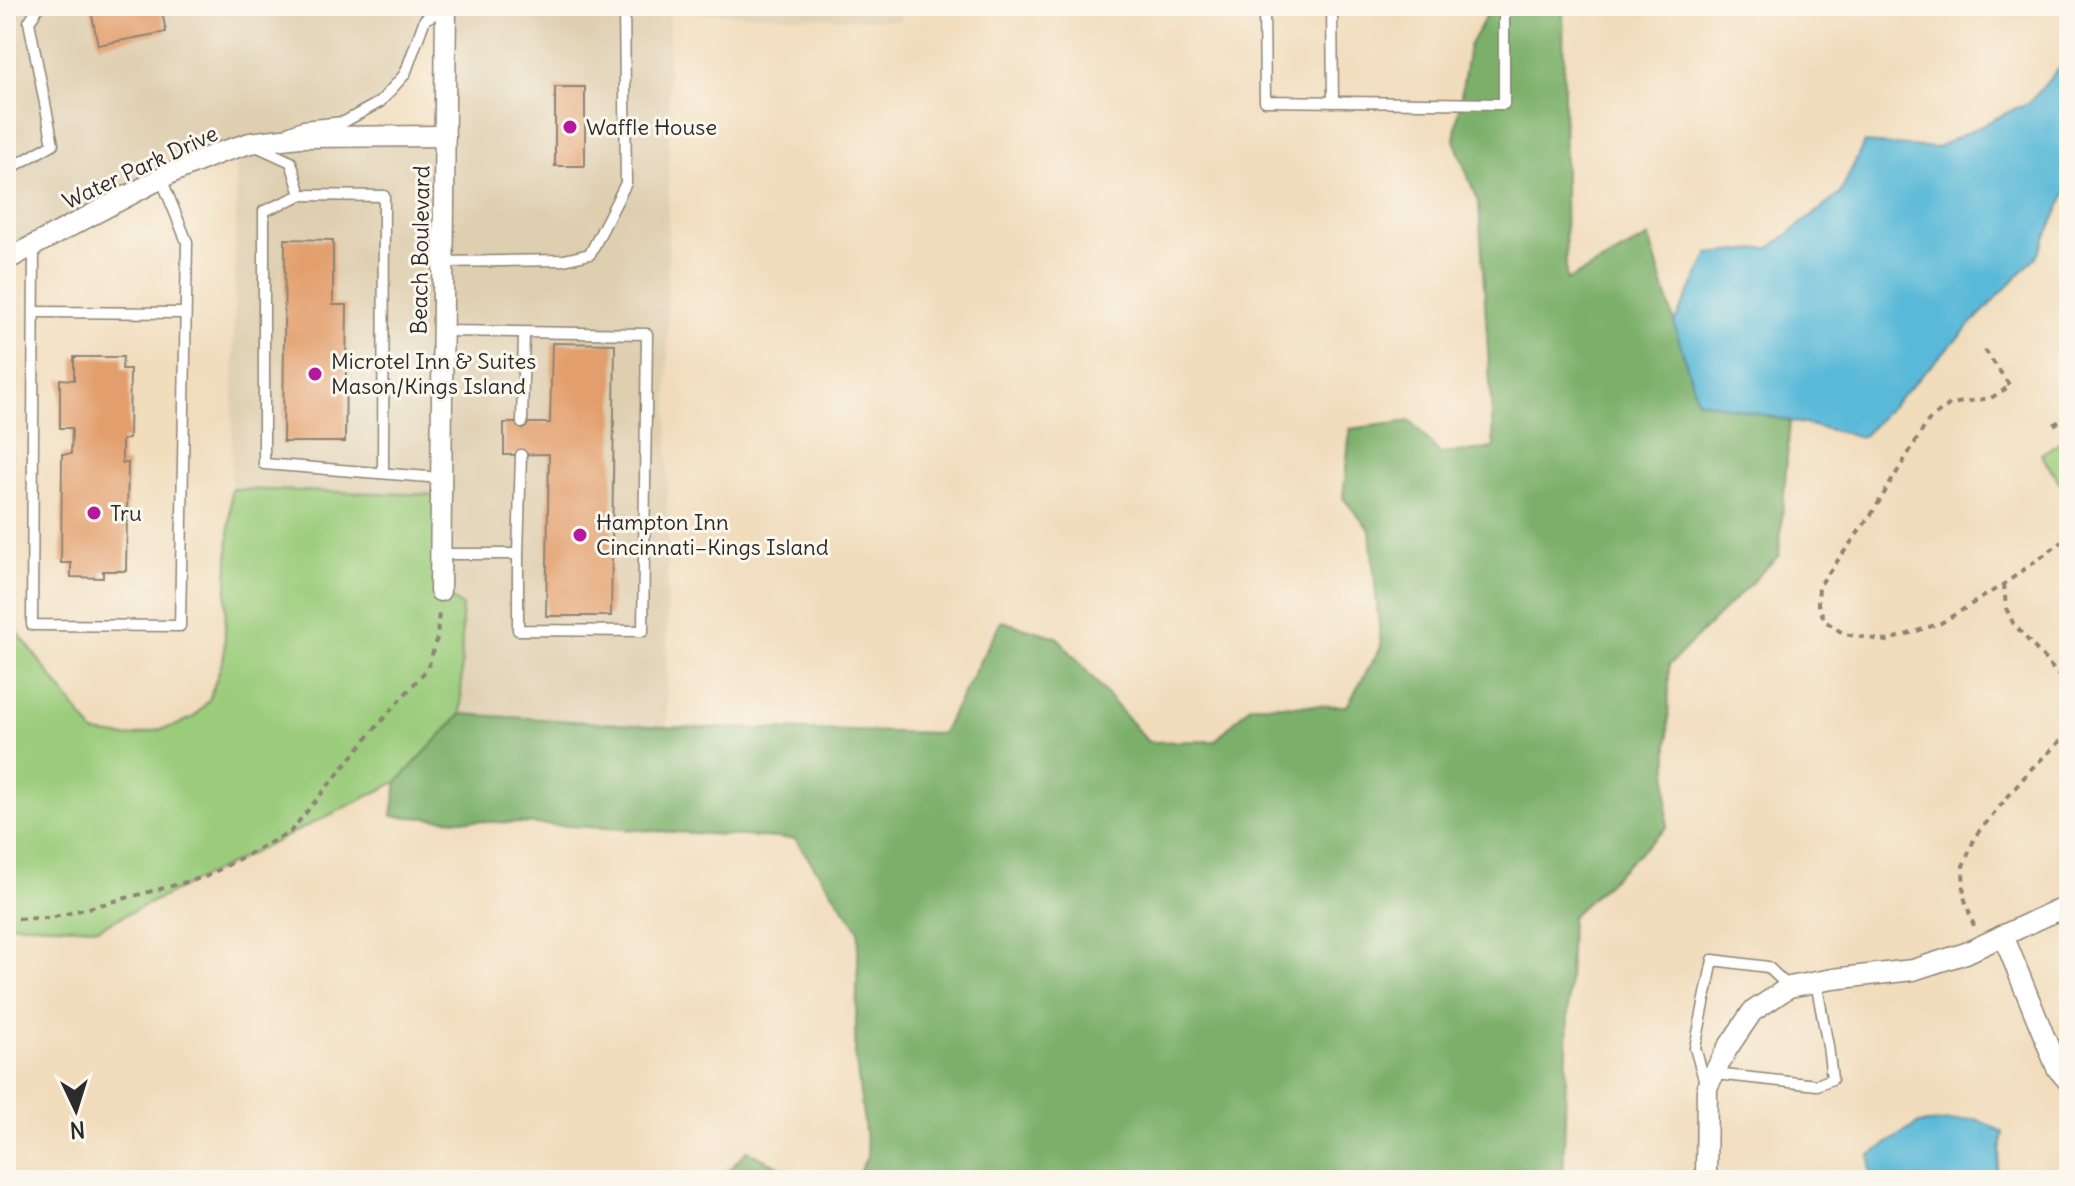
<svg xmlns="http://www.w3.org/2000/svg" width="2075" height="1186" viewBox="0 0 2075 1186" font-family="Delius,sans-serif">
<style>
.built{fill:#dfcfb1;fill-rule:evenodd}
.green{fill:#9bcc7b;stroke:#637c53;stroke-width:2}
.forest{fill:#7cb06b;stroke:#546e4b;stroke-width:2}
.water{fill:#5ab9d8;stroke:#427282;stroke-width:2}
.building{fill:#e29e6c}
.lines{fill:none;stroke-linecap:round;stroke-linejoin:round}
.lane-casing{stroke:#8e8474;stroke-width:13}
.street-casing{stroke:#8e8474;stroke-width:23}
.path{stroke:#8e8474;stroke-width:4;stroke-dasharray:6 6;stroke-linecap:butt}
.lane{stroke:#fff;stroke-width:10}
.street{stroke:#fff;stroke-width:20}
.poi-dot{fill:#b5179e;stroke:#fbf7ec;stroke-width:3}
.labels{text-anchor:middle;stroke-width:6;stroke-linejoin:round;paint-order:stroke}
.poi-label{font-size:22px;fill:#2b2b2b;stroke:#fbf7ec;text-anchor:start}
.street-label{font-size:22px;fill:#2b2b2b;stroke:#fbf7ec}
</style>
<rect width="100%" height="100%" fill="#fbf7ec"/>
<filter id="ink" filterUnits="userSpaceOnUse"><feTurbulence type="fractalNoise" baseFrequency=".0125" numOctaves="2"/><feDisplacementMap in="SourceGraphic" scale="16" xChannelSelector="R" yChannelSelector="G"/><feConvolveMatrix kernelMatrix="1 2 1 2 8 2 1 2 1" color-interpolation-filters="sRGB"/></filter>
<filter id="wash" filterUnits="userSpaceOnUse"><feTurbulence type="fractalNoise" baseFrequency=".006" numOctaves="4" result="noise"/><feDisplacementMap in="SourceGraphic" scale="32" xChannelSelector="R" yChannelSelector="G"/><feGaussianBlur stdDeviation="1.8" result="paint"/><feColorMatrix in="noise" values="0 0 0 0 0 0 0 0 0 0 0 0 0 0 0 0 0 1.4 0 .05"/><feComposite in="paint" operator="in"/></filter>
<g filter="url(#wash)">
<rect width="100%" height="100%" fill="#f1dcbc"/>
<path class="built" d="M 6,6 L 901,6 L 901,21 L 669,12 L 667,727 L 461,714 L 462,606 L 440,591 L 441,495 L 231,489 L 237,148 L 6,260 ZM 445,10 L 445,136 L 303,126 L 344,122 L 380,102 L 405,74 L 425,19 Z"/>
<g class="green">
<path d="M 10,258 L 11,623 L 94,733 L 128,737 L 175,726 L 194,717 L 209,700 L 224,656 L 231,489 L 441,495 L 440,591 L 462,606 L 461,714 L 397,782 L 99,928 L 6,924 L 6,260 Z"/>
<path d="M 2069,436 L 2069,498 L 2041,454 Z"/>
</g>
<g class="forest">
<path d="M 1492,6 L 1563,6 L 1566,281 L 1649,237 L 1697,400 L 1790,421 L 1779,555 L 1669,665 L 1667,827 L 1571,917 L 1563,1180 L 855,1180 L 868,1155 L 855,1054 L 859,930 L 795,839 L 392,816 L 397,782 L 461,714 L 667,727 L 942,733 L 1001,621 L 1057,637 L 1148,742 L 1215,741 L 1251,705 L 1347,706 L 1381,647 L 1370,530 L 1343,498 L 1350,429 L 1411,421 L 1440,454 L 1494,448 L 1479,205 L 1454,140 L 1469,46 Z"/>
<path d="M 747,1151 L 807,1180 L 722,1180 L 721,1178 Z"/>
</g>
<g class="water">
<path d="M 2069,56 L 2069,186 L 2037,256 L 1862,437 L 1697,400 L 1674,323 L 1709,254 L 1770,248 L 1840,194 L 1864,143 L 1936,148 L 2031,101 Z"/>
<path d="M 1976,1119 L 2003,1132 L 1996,1180 L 1870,1180 L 1870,1155 L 1917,1124 Z"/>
</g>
<g id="blocks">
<g class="building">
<path d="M 90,6 L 161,6 L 166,32 L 98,45 Z"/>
<rect x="555" y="87" width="30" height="79"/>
<path d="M 285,239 L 333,240 L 333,305 L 347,305 L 345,442 L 283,442 Z"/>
<path d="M 552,343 L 615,344 L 611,616 L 546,616 L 549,454 L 504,455 L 504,423 L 550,423 Z"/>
<path d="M 74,357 L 123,357 L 122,369 L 130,369 L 129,439 L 122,440 L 122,463 L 128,463 L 126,571 L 103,571 L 103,578 L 71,577 L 71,563 L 61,563 L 62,454 L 71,454 L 72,428 L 60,428 L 60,379 L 74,380 Z"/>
</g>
</g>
</g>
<g filter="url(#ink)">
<use href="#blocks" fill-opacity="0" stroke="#8e8474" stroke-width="2"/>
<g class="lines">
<defs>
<g id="lane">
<path d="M 1264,6 L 1265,101 L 1504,104 L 1504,6"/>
<path d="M 1332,6 L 1333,102"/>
<path d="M 290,131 L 303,126 L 344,122 L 380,102 L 405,74 L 425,19 L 445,9"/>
<path d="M 256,146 L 291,162 L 301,195 L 264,211 L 264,464 L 441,478"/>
<path d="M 6,171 L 53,144 L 29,22 L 39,6"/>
<path d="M 301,195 L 384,196 L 383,473"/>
<path d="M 34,245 L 32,625 L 180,626 L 187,242 L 161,178"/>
<path d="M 444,262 L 564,260 L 590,254 L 626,183 L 624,6"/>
<path d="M 34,312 L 185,313"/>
<path d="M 522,423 L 524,333"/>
<path d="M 440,554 L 518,554 L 518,630 L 643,631 L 647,334 L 443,331"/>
<path d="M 518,554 L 521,455"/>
<path d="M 1715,1074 L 1817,1085 L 1832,1079 L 1828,1046 L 1816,982"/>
<path d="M 1706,1086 L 1695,1048 L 1713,960 L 1768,967 L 1789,987"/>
</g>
<g id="street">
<path d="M 6,260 L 173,172 L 219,153 L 250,143 L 299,137 L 445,136"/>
<path d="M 440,591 L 446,6"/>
<path d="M 2003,935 L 2057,1068 L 2069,1082"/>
<path d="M 1706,1180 L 1707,1087 L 1727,1049 L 1752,1012 L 1789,987 L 1833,979 L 1913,970 L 1966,953 L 2051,913 L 2069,907"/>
</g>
</defs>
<use href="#lane" class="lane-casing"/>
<use href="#street" class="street-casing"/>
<g class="path">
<path d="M 1985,350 L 2010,386 L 1991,398 L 1950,404 L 1928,421 L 1871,515 L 1819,586 L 1818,604 L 1825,621 L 1844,634 L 1887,641 L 1941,623 L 2004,584 L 2069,537"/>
<path d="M 2054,425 L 2069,414"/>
<path d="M 2004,584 L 2006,608 L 2013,623 L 2069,687"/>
<path d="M 6,919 L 51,918 L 205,877 L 290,832 L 378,725 L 428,668 L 437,638 L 439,611"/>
<path d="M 1974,926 L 1964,897 L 1963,866 L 1976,835 L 2031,769 L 2069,733"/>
</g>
<use href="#lane" class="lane"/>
<use href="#street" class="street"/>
</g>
</g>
<g class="poi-dot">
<circle cx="570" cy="127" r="8"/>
<circle cx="315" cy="374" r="8"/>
<circle cx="94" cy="513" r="8"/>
<circle cx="580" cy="535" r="8"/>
</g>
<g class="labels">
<g class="poi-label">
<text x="586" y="135">Waffle House</text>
<text x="331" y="369">Microtel Inn &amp; Suites<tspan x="331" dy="25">Mason/Kings Island</tspan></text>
<text x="110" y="521">Tru</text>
<text x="596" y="530">Hampton Inn<tspan x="596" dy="25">Cincinnati–Kings Island</tspan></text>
</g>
<g class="street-label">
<text transform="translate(140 167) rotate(-25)" y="8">Water Park Drive</text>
<text transform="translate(420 250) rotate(-89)" y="8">Beach Boulevard</text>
</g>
</g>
<rect width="2075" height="1186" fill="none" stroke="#fbf7ec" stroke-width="32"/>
<g transform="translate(76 1110) rotate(176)" stroke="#fbf7ec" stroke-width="6" paint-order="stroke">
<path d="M0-6L14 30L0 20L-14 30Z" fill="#2b2b2b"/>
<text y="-12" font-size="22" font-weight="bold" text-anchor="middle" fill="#2b2b2b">N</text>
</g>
</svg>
